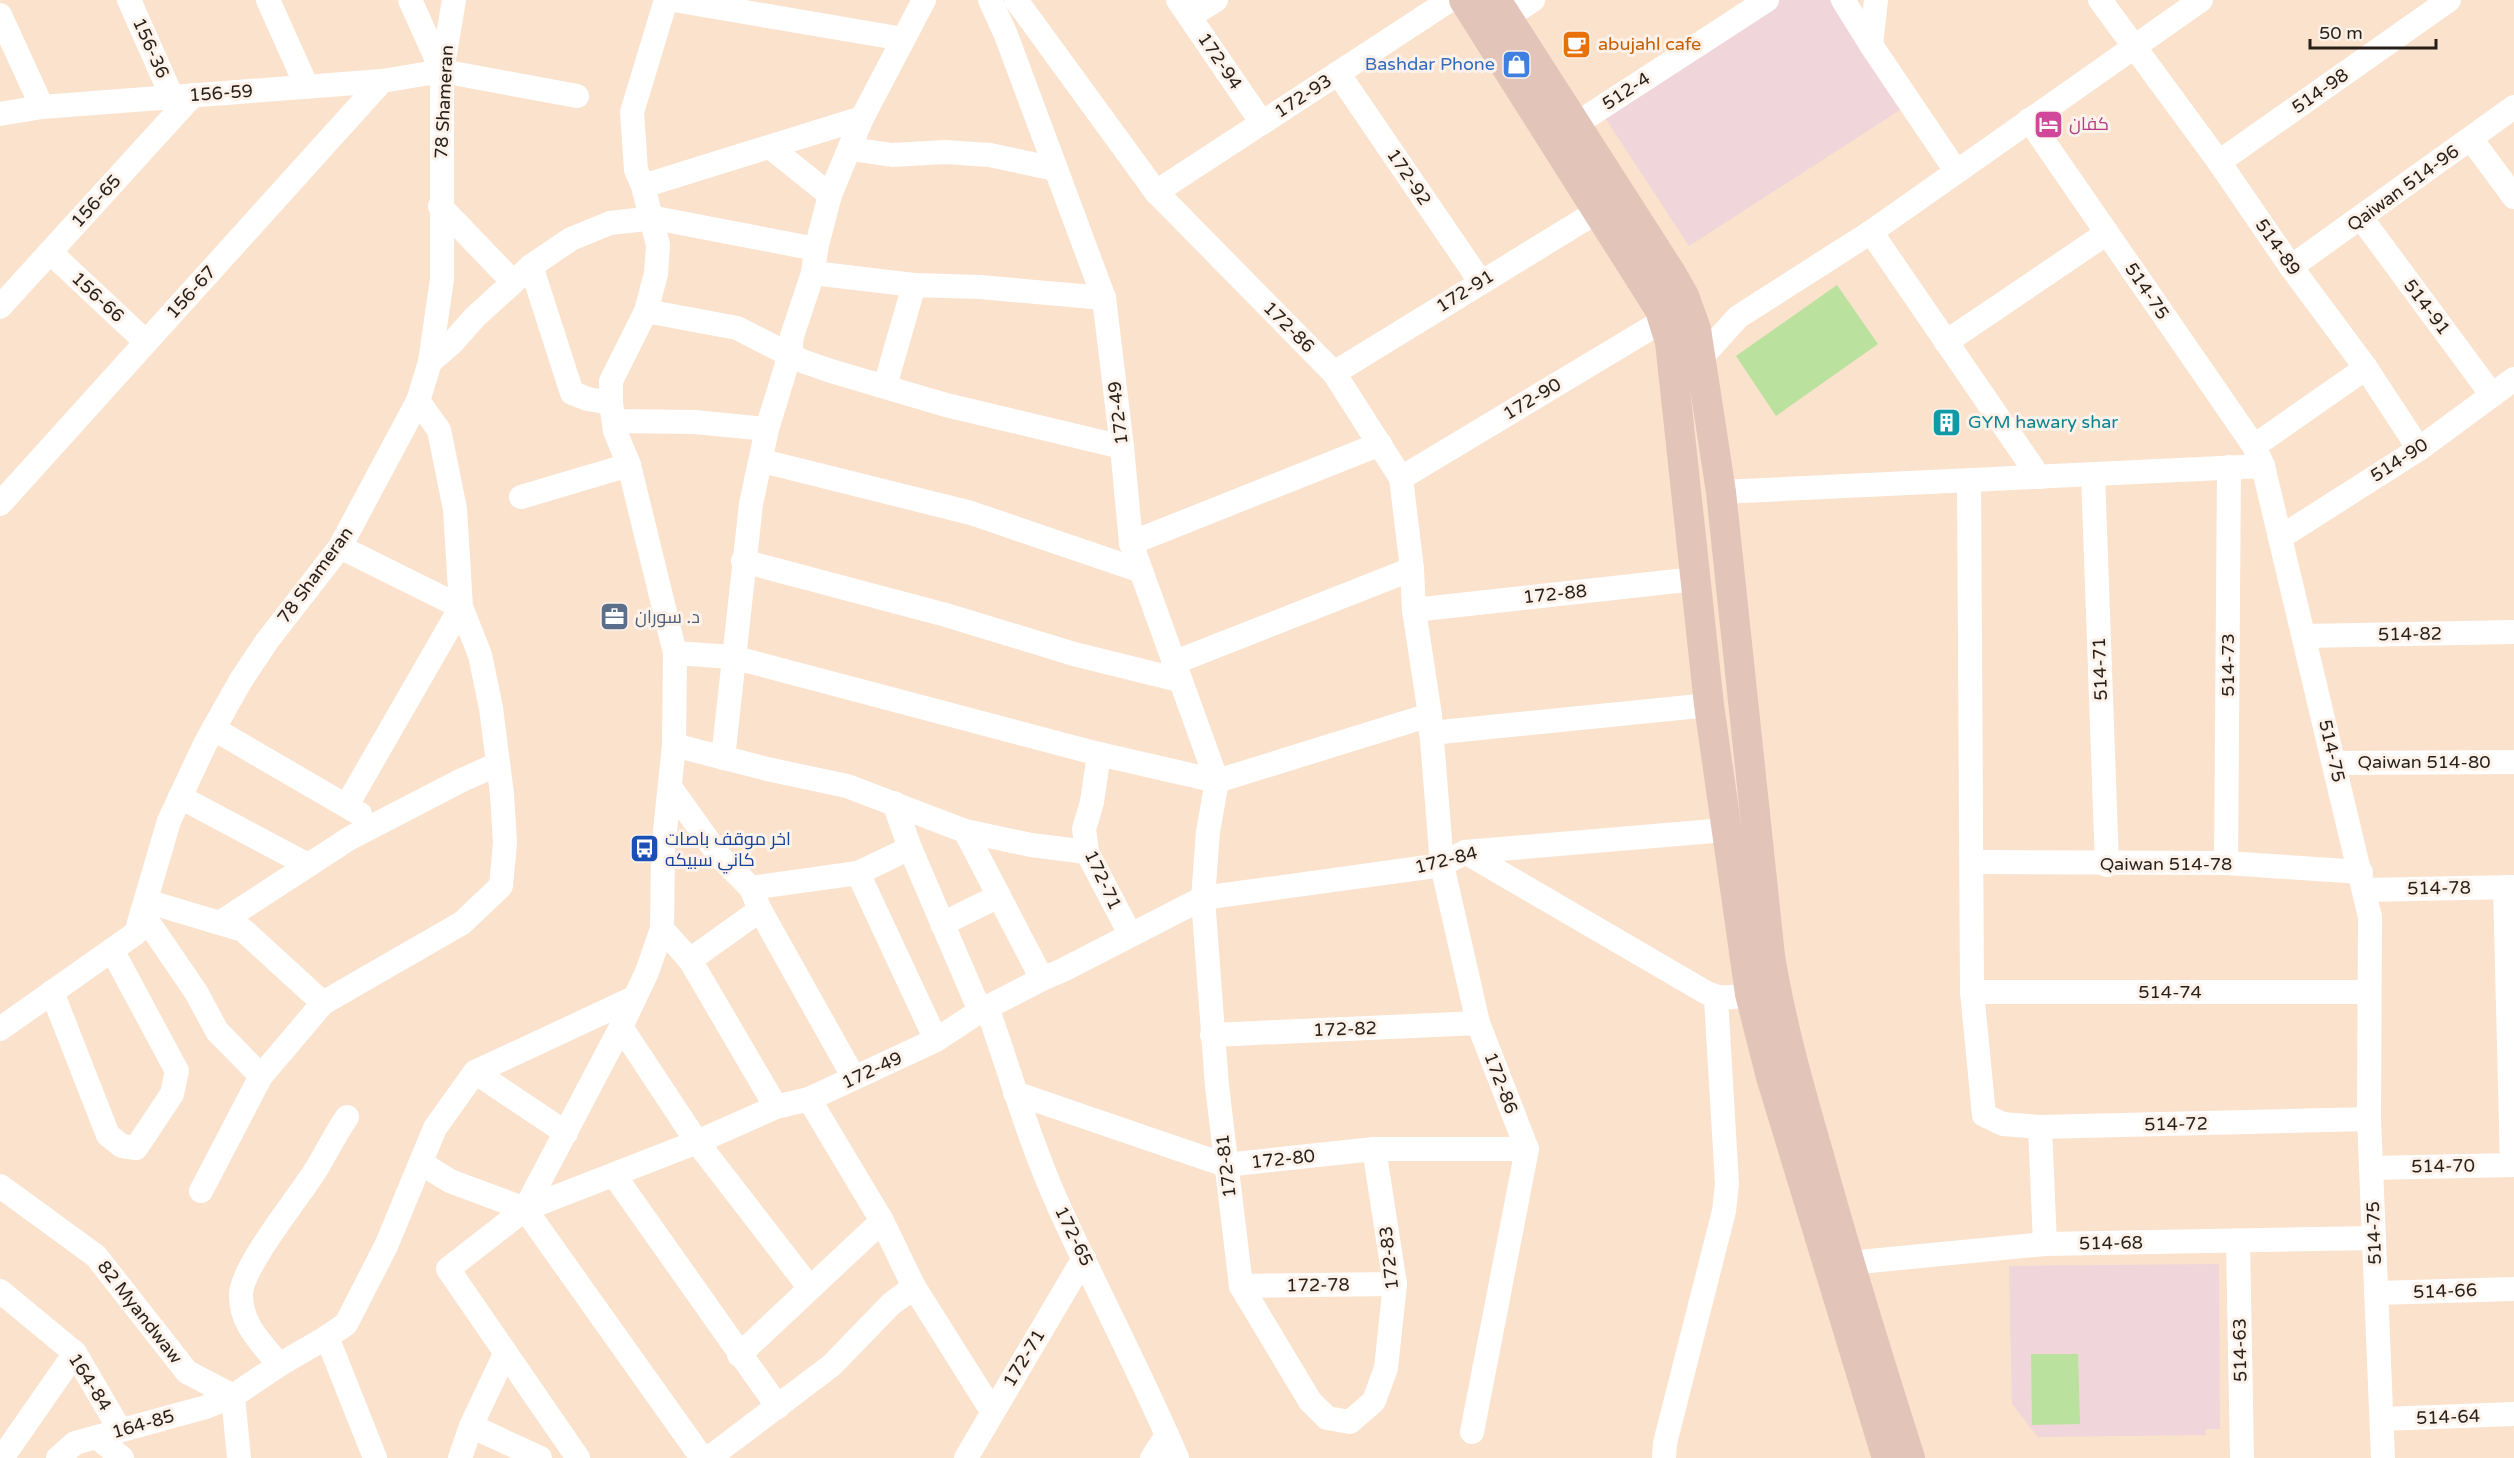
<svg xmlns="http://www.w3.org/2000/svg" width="2514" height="1458" viewBox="0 0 2514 1458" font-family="'Varela Round',Cairo,sans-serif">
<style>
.education{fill:#f0d5da}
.green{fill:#bbe19e}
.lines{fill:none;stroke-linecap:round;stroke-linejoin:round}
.minor{stroke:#fff;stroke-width:24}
.major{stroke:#e3c4b8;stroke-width:30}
.labels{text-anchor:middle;stroke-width:6;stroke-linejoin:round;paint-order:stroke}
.food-label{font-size:18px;fill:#c56008;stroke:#fcf2ea;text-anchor:start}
.street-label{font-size:18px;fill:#281f18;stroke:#fcf2ea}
.shop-label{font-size:18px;fill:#366cbe;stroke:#fcf2ea;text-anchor:end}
.hotel-label{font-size:18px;fill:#b23c85;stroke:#fcf2ea;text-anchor:start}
.culture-label{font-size:18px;fill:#0d838f;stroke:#fcf2ea;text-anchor:start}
.service-label{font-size:18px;fill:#4e5e75;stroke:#fcf2ea;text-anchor:start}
.transit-label{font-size:18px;fill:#164399;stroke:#fcf2ea;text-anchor:start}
</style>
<rect width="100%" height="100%" fill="#fae2cd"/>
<g class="education">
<path d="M 1778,0 L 1829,0 L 1900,110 L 1689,246 L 1600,110 Z"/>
<path d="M 2219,1264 L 2220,1429 L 2206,1429 L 2206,1435 L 2038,1437 L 2012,1404 L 2009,1266 Z"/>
</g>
<g class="green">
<path d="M 1837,285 L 1878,344 L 1776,416 L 1736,356 Z"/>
<path d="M 2031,1354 L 2078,1354 L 2080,1424 L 2032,1425 Z"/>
</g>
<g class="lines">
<g class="minor">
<path d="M 129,0 L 172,97"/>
<path d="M 268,0 L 307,87"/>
<path d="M 410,0 L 442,71"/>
<path d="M 674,0 L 903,39"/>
<path d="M 990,0 L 1006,35 L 1104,298 L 1122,447 L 1131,543 L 1217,781 L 1208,832 L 1203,898 L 1217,1086 L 1241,1286 L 1310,1401 L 1327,1418 L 1350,1422 L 1374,1401 L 1386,1368 L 1395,1284 L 1374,1149"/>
<path d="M 1016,0 L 1156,192 L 1334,373 L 1401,478 L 1412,569 L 1414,610 L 1430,715 L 1442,865 L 1478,1023 L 1527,1149 L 1472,1432"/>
<path d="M 1178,0 L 1262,123"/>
<path d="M 1843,0 L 1871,45"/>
<path d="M 1876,0 L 1871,45 L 1956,171"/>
<path d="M 2100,0 L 2219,162 L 2291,267 L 2366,368 L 2419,449"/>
<path d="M 0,15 L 42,107"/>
<path d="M 1190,16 L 1216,0"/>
<path d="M 1507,17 L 1533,0"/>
<path d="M 1338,73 L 1480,281"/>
<path d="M 0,114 L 42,107 L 382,81 L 442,71 L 577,96"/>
<path d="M 2029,120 L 2254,446 L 2263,466 L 2370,917 L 2369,1119 L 2383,1458"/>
<path d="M 1576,124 L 1767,0"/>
<path d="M 2471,139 L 2514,197"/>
<path d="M 770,147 L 830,195"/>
<path d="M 851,149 L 892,155 L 945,152 L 990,155 L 1055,169"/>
<path d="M 2219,162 L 2449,0"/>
<path d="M 643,186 L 862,118"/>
<path d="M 1156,192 L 1450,0"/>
<path d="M 440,206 L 513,282"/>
<path d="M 2362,219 L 2492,395"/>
<path d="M 1871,232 L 2039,477"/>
<path d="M 50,252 L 146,342"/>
<path d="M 531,266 L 572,393 L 588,399 L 611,403"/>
<path d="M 2291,267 L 2514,107"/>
<path d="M 813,273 L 914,285"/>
<path d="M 0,307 L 193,95"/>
<path d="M 646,311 L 737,328 L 802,361 L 831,371 L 946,405 L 1122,447"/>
<path d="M 1946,342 L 2107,233"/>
<path d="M 1701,358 L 1738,317 L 1871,232 L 2201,0"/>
<path d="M 430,362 L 451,344 L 475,317 L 531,266 L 571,239 L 610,223 L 655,218 L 816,249"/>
<path d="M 1334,373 L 1598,211"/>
<path d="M 885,386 L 914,285 L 980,287 L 1104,298"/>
<path d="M 614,421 L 694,422 L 767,429"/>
<path d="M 2254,446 L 2366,368"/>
<path d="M 762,461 L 971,513 L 1141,571"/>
<path d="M 2093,474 L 2107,865"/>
<path d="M 1401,478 L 1664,320"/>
<path d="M 1969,480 L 1972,992 L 1984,1115 L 2003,1124 L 2040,1127 L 2369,1119"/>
<path d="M 1721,492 L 2263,466"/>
<path d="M 521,497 L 629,465"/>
<path d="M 0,504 L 382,81"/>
<path d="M 2281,537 L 2419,449 L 2514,379"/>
<path d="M 1131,543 L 1380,444"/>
<path d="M 340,547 L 461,607 L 347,805"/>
<path d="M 743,561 L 946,615 L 1074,654 L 1179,680"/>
<path d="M 1414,610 L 1695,579"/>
<path d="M 2305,636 L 2514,632"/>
<path d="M 675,653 L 732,657 L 1099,754 L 1217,781 L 1430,715"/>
<path d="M 1173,663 L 1412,569"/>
<path d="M 214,729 L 360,814"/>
<path d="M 1431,733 L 1709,705"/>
<path d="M 674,745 L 767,769 L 847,786 L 965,831 L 1031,845 L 1087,852"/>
<path d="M 1099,754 L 1092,802 L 1084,829 L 1087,852 L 1130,934"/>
<path d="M 723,758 L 751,504 L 767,429 L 790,354 L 792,336 L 813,273 L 816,249 L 830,195 L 862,118 L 924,0"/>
<path d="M 2335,763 L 2514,762"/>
<path d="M 670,787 L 720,857 L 751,888 L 760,910 L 854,1078"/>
<path d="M 180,797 L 308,865"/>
<path d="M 894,803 L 910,848 L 980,1011"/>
<path d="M 965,831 L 1042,979"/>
<path d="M 1465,852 L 1707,993 C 1722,1000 1734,997 1750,994"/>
<path d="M 1972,862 L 2226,863 L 2361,872"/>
<path d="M 2226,863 L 2229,467"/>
<path d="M 858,873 L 936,1040"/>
<path d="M 2505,887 L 2512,1165"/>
<path d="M 751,888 L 858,873 L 910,848"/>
<path d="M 2365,890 L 2514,887"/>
<path d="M 146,901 L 243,930 L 323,1003 L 462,923 L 501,886 L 505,843 L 502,794 L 491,708 L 480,655 L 461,607 L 455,509 L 439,430 L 418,401"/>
<path d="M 142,913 L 196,992 L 217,1031 L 261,1076"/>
<path d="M 221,922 L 350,838 L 462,780 L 498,764"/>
<path d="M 942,924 L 999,896"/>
<path d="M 662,929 L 690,960 L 776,1107"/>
<path d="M 690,960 L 760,910"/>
<path d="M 52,992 L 108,1135 L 122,1146 L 136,1148 L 172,1094 L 177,1071 L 112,950"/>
<path d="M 1972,992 L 2369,992"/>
<path d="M 987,1007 C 1011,1075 1030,1144 1060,1209 C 1098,1293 1141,1373 1177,1458"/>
<path d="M 621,1027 L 697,1142 L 809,1287"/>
<path d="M 0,1029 L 136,933 L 169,821 L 205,744 L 241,680 L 267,641 L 340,547 L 418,401 L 430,362 L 442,279 L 442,71 L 454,0"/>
<path d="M 1212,1035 L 1478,1023"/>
<path d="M 475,1072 L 566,1133"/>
<path d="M 1015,1093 L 1225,1165 L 1374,1149 L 1527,1149"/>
<path d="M 809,1099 L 882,1221 L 914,1287 L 992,1411"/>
<path d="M 2040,1127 L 2045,1244"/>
<path d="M 421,1163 L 450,1181 L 525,1209 L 702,1458"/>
<path d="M 2371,1168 L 2514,1165"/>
<path d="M 614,1175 L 778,1407"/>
<path d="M 0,1186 L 96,1256 L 187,1372 L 233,1396"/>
<path d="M 201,1191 L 261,1076 L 323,1003"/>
<path d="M 525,1209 L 697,1142 L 776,1107 L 809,1099 L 936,1040 L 980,1011 L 1042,979 L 1063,970 L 1203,898 L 1442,865 L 1465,852 L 1725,830"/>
<path d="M 2238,1241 L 2242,1458"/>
<path d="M 1849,1263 L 2045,1244 L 2374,1238"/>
<path d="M 1241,1286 L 1395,1284"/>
<path d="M 0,1291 L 75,1353 L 120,1430"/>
<path d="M 2376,1293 L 2514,1289"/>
<path d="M 327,1337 L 346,1324 L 386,1246 L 435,1128 L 475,1072 L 634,998"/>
<path d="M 739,1355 L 882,1221"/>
<path d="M 279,1365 C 262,1343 240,1324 241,1294 C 242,1266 300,1196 317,1168 C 327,1151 336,1133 347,1117"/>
<path d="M 233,1396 L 239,1458"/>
<path d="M 2382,1419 L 2514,1414"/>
<path d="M 471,1426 L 540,1458"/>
<path d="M 97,1437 L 122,1458"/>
<path d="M 2,1458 L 75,1353"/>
<path d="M 58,1458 L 75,1443 L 206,1407 L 233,1396 L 279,1365 L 327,1337 L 375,1458"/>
<path d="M 460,1458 L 471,1426 L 505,1354"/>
<path d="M 578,1458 L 448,1269 L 525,1209 L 621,1027 L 647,972 L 662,929 L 663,850 L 674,745 L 675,653 L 629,465 L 615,431 L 611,403 L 611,381 L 646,311 L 656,274 L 658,245 L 643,186 L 636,170 L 632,112 L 666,0"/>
<path d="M 709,1458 L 832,1365 L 891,1304 L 914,1287"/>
<path d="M 966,1458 L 1084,1258"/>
<path d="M 1152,1458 L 1167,1435"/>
<path d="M 1664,1458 L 1665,1443 L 1724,1211 L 1727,1184 L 1716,998"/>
</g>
<g class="major">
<path d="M 1464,0 L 1660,310 L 1670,342 L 1709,705 L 1750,994 L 1771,1077 L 1887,1458"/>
<path d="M 1496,0 L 1671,273 L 1684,296 L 1696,329 L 1721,492 L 1770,956 C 1781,1024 1800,1090 1819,1156 C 1847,1257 1878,1358 1910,1458"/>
</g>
</g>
<defs>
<symbol id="cafe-square" viewBox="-11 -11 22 22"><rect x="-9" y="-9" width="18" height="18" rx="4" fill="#e8710a" stroke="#fcf2ea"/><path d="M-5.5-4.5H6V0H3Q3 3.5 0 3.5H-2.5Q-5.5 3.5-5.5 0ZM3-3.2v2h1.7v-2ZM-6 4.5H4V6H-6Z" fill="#fff"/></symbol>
<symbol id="shop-square" viewBox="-11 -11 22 22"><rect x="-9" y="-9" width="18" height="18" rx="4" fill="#3f7fe0" stroke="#fcf2ea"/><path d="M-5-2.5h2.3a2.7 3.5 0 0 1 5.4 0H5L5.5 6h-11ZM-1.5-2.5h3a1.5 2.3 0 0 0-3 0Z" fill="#fff"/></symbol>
<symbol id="hotel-square" viewBox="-11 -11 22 22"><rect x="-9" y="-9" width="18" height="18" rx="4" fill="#d1479c" stroke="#fcf2ea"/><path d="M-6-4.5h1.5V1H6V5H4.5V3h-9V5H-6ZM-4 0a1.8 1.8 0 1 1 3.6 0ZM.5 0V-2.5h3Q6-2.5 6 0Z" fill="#fff"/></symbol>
<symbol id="building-square" viewBox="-11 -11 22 22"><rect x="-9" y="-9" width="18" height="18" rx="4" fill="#0f9aa8" stroke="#fcf2ea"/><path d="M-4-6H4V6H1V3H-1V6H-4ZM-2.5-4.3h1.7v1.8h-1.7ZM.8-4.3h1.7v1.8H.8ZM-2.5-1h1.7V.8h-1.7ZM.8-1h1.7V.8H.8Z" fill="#fff"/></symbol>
<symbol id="office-square" viewBox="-11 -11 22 22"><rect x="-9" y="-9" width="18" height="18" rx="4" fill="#5c6f8a" stroke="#fcf2ea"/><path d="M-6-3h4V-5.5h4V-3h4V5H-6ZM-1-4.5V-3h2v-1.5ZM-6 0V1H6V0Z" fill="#fff"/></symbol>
<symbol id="bus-square" viewBox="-11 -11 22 22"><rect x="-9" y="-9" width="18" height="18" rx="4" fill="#1a4fb4" stroke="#fcf2ea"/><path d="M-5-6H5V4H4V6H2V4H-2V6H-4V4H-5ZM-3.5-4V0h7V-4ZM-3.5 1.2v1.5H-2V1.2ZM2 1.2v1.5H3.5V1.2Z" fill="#fff"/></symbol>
</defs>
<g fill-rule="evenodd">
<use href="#cafe-square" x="1560" y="28" width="33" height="33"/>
<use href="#shop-square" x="1500" y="48" width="33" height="33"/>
<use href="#hotel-square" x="2032" y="108" width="33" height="33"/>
<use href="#building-square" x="1930" y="406" width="33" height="33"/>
<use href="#office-square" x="598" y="600" width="33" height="33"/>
<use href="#bus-square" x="628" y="832" width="33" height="33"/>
</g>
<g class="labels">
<g class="food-label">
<text x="1598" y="50">abujahl cafe</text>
</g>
<g class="street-label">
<text transform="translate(151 48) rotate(66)" y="6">156-36</text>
<text transform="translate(1220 61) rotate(56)" y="6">172-94</text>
<text transform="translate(1626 91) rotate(-33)" y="6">512-4</text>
<text transform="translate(2320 91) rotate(-35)" y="6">514-98</text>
<text transform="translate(221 93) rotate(-4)" y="6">156-59</text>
<text transform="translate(1303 96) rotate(-33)" y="6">172-93</text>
<text transform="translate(444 102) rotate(-87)" y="6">78 Shameran</text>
<text transform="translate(1409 177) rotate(56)" y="6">172-92</text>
<text transform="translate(2403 188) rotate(-36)" y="6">Qaiwan 514-96</text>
<text transform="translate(96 201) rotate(-48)" y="6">156-65</text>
<text transform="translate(2278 247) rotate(55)" y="6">514-89</text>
<text transform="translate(1465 291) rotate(-32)" y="6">172-91</text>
<text transform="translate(2147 291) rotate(56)" y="6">514-75</text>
<text transform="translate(191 292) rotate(-48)" y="6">156-67</text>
<text transform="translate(98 297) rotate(43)" y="6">156-66</text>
<text transform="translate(2427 307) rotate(53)" y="6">514-91</text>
<text transform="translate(1289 327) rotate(45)" y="6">172-86</text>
<text transform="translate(1532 399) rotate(-31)" y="6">172-90</text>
<text transform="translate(1118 413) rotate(-97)" y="6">172-49</text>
<text transform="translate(2399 460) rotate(-33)" y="6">514-90</text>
<text transform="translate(315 575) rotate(-54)" y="6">78 Shameran</text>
<text transform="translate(1555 594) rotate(-6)" y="6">172-88</text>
<text transform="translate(2410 634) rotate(-1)" y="6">514-82</text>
<text transform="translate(2228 665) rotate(-90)" y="6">514-73</text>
<text transform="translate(2100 669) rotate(-92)" y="6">514-71</text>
<text transform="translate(2332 751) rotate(77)" y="6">514-75</text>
<text x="2424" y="768">Qaiwan 514-80</text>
<text transform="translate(1446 860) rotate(-14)" y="6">172-84</text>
<text x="2166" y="870">Qaiwan 514-78</text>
<text transform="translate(1103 880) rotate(65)" y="6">172-71</text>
<text transform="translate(2439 888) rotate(-1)" y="6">514-78</text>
<text x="2170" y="998">514-74</text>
<text transform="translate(1345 1029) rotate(-2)" y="6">172-82</text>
<text transform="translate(872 1070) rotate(-25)" y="6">172-49</text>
<text transform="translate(1501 1083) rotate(69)" y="6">172-86</text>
<text transform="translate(2176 1124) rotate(-1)" y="6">514-72</text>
<text transform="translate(1283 1159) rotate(-6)" y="6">172-80</text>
<text transform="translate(1226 1166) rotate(-97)" y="6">172-81</text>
<text transform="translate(2443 1166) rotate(-1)" y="6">514-70</text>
<text transform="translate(2374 1233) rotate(-92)" y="6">514-75</text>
<text transform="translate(1074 1236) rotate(64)" y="6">172-65</text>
<text transform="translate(2111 1243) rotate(-1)" y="6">514-68</text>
<text transform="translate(1389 1258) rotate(-96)" y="6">172-83</text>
<text transform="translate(1318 1285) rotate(-1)" y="6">172-78</text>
<text transform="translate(2445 1291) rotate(-2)" y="6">514-66</text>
<text transform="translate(140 1312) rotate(52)" y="6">82 Myandwaw</text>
<text transform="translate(2240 1350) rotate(-91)" y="6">514-63</text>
<text transform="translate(1024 1358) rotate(-59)" y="6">172-71</text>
<text transform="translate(90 1382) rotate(58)" y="6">164-84</text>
<text transform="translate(2448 1417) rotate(-2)" y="6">514-64</text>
<text transform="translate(143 1424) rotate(-16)" y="6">164-85</text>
</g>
<g class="shop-label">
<text x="1495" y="70">Bashdar Phone</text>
</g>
<g class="hotel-label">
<text x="2069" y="130">كفان</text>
</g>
<g class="culture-label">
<text x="1968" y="428">GYM hawary shar</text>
</g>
<g class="service-label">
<text x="635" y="623">د. سوران</text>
</g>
<g class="transit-label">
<text x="665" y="845">اخر موقف باصات<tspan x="665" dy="21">كاني سبيكه</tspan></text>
</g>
</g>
<path d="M2310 39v9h126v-9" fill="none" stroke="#281f18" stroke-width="3"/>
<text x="2319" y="39" font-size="18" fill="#281f18" stroke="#fcf2ea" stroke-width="4.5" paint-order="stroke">50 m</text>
</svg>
